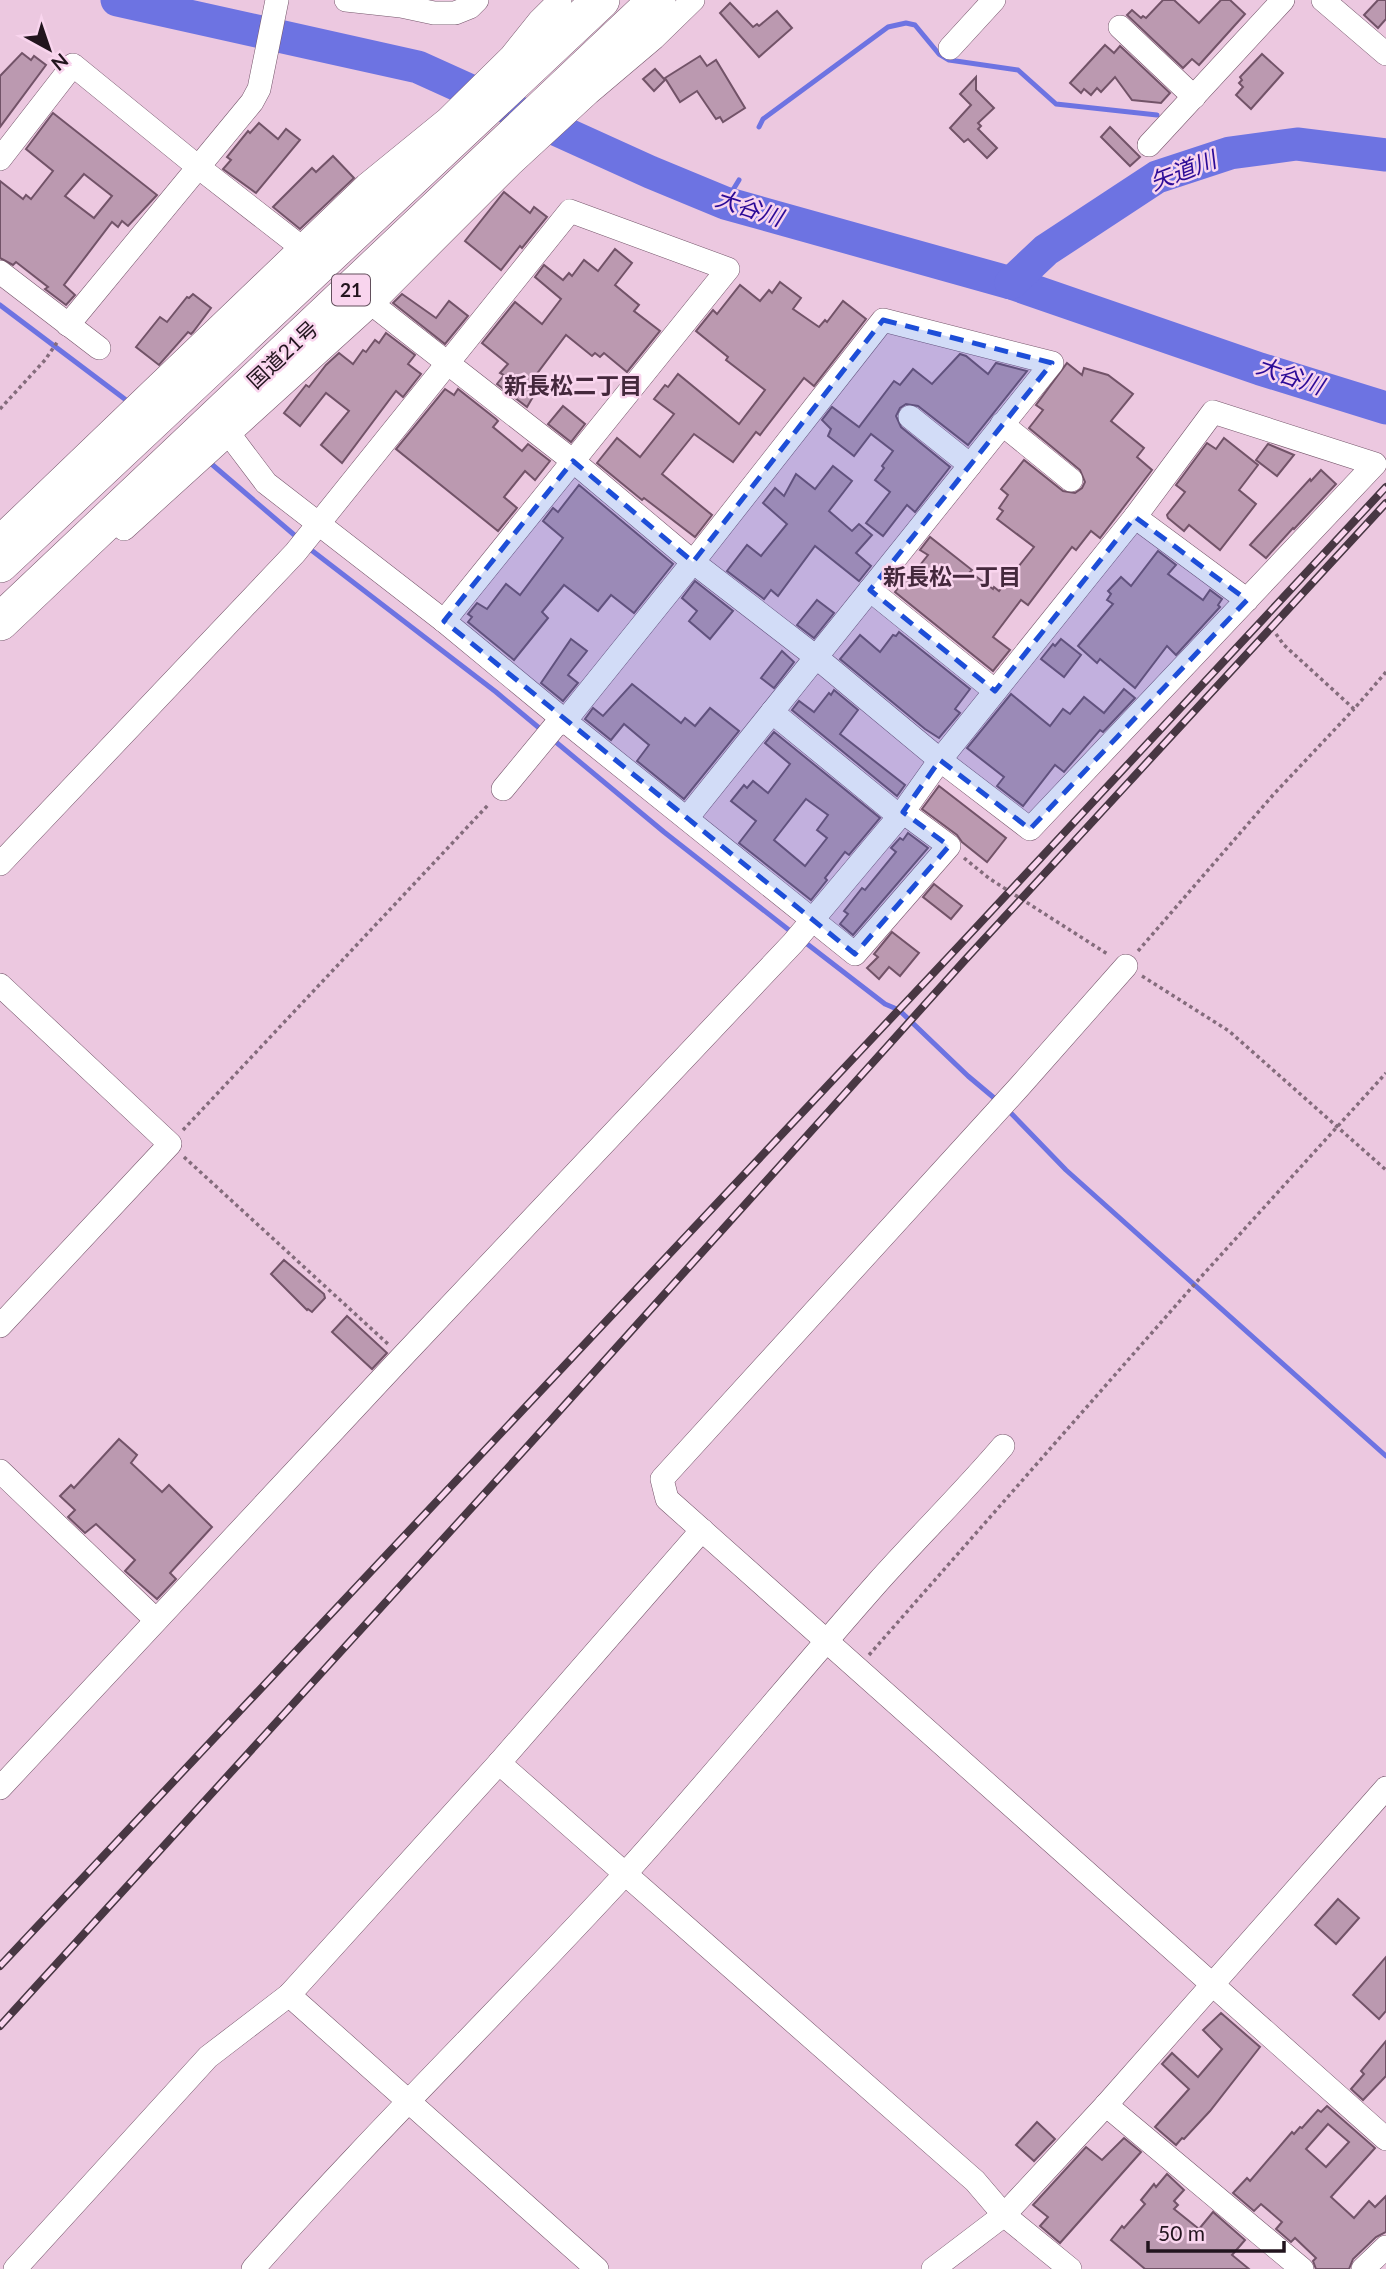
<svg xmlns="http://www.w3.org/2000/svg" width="1386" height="2269" viewBox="0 0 1386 2269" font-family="Lato,'Noto Sans JP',sans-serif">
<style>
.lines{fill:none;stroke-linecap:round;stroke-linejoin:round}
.stream{stroke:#6d73e2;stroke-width:5}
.river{stroke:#6d73e2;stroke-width:33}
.building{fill:#bb99b0;stroke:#725368;stroke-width:2;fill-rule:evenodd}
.minor-casing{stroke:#75566b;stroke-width:24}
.trunk-casing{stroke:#75566b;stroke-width:38}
.path{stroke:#846c7c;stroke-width:3.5;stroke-dasharray:3.5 3.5;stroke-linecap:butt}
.minor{stroke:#fff;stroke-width:23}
.trunk{stroke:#fff;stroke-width:37}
.rail-casing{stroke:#483743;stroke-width:8}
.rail{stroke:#f9d5ee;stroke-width:5;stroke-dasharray:16;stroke-linecap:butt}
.marked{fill:#1d4ed8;fill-opacity:0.2;stroke:#1d4ed8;stroke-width:5;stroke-dasharray:14 9;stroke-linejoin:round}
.labels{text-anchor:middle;stroke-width:5;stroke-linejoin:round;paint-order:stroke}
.shield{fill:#f9d5ee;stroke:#624f5c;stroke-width:2}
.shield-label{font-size:19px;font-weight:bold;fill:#22151e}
.street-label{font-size:21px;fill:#22151e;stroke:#f9d5ee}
.water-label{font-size:23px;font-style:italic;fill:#2c0b97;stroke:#f9d5ee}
.neighbourhood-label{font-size:23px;font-weight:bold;fill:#44283c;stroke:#f9d5ee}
</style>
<rect width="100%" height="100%" fill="#ecc8e0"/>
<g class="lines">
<g class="stream">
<path d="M 759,127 L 763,119 L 888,27 L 906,23 L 915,25 L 939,54 L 949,60 L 1018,70 L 1056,104 L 1157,115"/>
<path d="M 725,203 L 739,180"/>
<path d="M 0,305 L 130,403"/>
<path d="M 208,461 L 299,539"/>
<path d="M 306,546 L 496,692 L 544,732"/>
<path d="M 551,738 L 664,832 L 794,934"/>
<path d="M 802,940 L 885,1004 L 899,1010 L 968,1076 L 999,1102"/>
<path d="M 1006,1108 L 1066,1170 L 1386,1456"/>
</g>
<g class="river">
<path d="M 117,0 L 418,67 L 650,172 L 725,203 L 1011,283 L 1260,369 L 1386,408"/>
<path d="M 1011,283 L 1046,250 L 1157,177 L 1230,153 L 1297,144 L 1386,155"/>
</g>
</g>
<g class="building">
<path d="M 1163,0 L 1174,0 L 1199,23 L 1221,0 L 1230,0 L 1245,14 L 1199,65 L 1192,59 L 1183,68 L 1127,15 L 1132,10 L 1141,18 L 1143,16 L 1146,18 Z"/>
<path d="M 1378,0 L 1386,0 L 1386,19 L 1378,28 L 1364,15 Z"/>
<path d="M 730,3 L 753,27 L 757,24 L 759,26 L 777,11 L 792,28 L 759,57 L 720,13 Z"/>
<path d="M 1105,45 L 1114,53 L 1120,46 L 1170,93 L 1161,103 L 1132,100 L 1115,77 L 1101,92 L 1097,88 L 1091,95 L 1084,89 L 1081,93 L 1070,83 Z"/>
<path d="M 22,53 L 31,60 L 34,56 L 46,65 L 0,127 L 0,76 Z"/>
<path d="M 1262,54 L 1283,73 L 1251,109 L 1236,95 L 1243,87 L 1239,83 L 1242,80 L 1240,77 Z"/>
<path d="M 700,56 L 707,66 L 716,60 L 745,108 L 723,122 L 720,117 L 716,119 L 697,91 L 680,102 L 665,78 Z"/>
<path d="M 655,69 L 665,80 L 654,91 L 643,79 Z"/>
<path d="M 976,77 L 976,90 L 994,108 L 978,123 L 981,126 L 978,129 L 997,148 L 987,158 L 968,139 L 964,142 L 950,128 L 971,105 L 960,94 Z"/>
<path d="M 53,113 L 157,195 L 128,226 L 122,221 L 118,227 L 112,222 L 64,285 L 75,295 L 66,305 L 45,289 L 48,287 L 16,262 L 13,265 L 0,258 L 0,181 L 23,199 L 26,195 L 31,199 L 53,171 L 26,149 ZM 84,174 L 112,196 L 94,218 L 65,196 Z"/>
<path d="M 259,123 L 278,139 L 286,129 L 300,140 L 256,193 L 223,169 L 231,160 L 227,157 L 248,131 L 250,133 Z"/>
<path d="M 1110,127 L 1140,157 L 1130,166 L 1101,137 Z"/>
<path d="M 333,156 L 354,178 L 300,229 L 273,207 L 312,168 L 316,172 Z"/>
<path d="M 504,192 L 530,213 L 534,207 L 547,217 L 522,248 L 520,246 L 501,270 L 465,241 Z"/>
<path d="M 615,249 L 632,263 L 615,285 L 639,305 L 634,311 L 660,331 L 627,372 L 604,353 L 600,357 L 595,353 L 592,356 L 566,335 L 530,383 L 537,390 L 527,407 L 497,384 L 504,375 L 500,373 L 508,364 L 482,343 L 515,302 L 542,324 L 561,299 L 535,277 L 544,265 L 563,280 L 569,273 L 572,276 L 584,260 L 598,271 Z"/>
<path d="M 780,282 L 801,298 L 793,309 L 819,327 L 825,320 L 827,322 L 843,301 L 866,319 L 814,386 L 804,378 L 760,435 L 756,432 L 733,462 L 694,434 L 662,474 L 712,515 L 695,537 L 644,498 L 642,500 L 597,463 L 617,438 L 640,457 L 674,414 L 654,399 L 665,385 L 668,387 L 678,374 L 739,424 L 765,390 L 726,360 L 728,357 L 696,331 L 713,310 L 717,314 L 740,285 L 760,301 L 769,290 L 772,293 Z"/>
<path d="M 193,294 L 211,308 L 193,332 L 191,334 L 188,332 L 159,365 L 136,347 L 160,317 L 167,322 L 187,297 L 189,298 Z"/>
<path d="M 402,294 L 436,318 L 449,301 L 468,316 L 445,344 L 393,303 Z"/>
<path d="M 386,333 L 415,355 L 408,364 L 421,374 L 403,397 L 396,391 L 342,463 L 321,445 L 349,411 L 326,393 L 300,426 L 284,413 L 306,385 L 309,387 L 326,365 L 339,353 L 353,364 L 363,350 L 366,352 L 375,340 L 379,343 Z"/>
<path d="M 960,354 L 966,356 L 988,374 L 996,363 L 1027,371 L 968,445 L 918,406 L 906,404 L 900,408 L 896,416 L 901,427 L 950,467 L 915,512 L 907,505 L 883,536 L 866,523 L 890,492 L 875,480 L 884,468 L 882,466 L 893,451 L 871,434 L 854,456 L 828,436 L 831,429 L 822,420 L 832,407 L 859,427 L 894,381 L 900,385 L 913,369 L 932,384 Z"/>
<path d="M 1067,363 L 1082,375 L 1084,368 L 1108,375 L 1133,394 L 1111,421 L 1144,448 L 1137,457 L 1152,470 L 1100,538 L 1091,531 L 1076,550 L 1072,547 L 1028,605 L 1021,600 L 993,637 L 1010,650 L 993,671 L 895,592 L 906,578 L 908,580 L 928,555 L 920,550 L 930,537 L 972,570 L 970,572 L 993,589 L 994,587 L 999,591 L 1034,547 L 997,519 L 1003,511 L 999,508 L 1008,495 L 1001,489 L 1024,460 L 1063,491 L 1075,493 L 1082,488 L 1085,482 L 1080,470 L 1029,428 L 1043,410 L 1036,405 Z"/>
<path d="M 445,389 L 454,395 L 458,389 L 496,419 L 498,421 L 493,427 L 522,451 L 528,444 L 550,461 L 535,480 L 525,471 L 504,497 L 517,508 L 498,531 L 396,449 Z"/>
<path d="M 563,406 L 585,424 L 571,442 L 548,424 Z"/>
<path d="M 1224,438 L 1258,465 L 1239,490 L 1256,504 L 1220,550 L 1189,525 L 1184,531 L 1168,518 L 1167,515 L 1185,492 L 1176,485 L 1207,443 L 1216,449 Z"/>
<path d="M 1268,444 L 1294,455 L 1277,476 L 1256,460 Z"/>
<path d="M 833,466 L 852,481 L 829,511 L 852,531 L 859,524 L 872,535 L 856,553 L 871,566 L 859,581 L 815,546 L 778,596 L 771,590 L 764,599 L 727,571 L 747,545 L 761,556 L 787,524 L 763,503 L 775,488 L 784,496 L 796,474 L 815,489 Z"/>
<path d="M 1321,470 L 1336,484 L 1294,529 L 1293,528 L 1266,558 L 1250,545 L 1310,479 L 1311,481 Z"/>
<path d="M 579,485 L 673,564 L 634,613 L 611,595 L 598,611 L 564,585 L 542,612 L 548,618 L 514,660 L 468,622 L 472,617 L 468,614 L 477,603 L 487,609 L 506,584 L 520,595 L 563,538 L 543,521 L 553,508 L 558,512 Z"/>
<path d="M 1158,551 L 1176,565 L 1168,574 L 1203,600 L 1210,590 L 1222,599 L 1218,605 L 1220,607 L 1176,655 L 1167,646 L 1135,688 L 1100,659 L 1097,663 L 1078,646 L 1113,604 L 1107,600 L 1111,594 L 1108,591 L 1121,577 L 1131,586 Z"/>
<path d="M 695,581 L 733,611 L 710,639 L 689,621 L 697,611 L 682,598 Z"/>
<path d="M 817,600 L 834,613 L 814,638 L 797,625 Z"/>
<path d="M 899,632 L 970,689 L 955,709 L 960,713 L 939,738 L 925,729 L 840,659 L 860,635 L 880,652 L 893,635 L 896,636 Z"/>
<path d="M 571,639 L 587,651 L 568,675 L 578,683 L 563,701 L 541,683 Z"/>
<path d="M 1061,639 L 1081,655 L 1064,677 L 1041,659 L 1053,644 L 1055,646 Z"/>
<path d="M 782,651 L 794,662 L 774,688 L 761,678 Z"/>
<path d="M 632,684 L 681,723 L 685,718 L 695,726 L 710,708 L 739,731 L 684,799 L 637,761 L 649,745 L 624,724 L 611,740 L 585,719 L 593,708 L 603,716 Z"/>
<path d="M 1124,689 L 1135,698 L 1103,732 L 1100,730 L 1064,772 L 1055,765 L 1023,806 L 997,786 L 1004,777 L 967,748 L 1011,694 L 1050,726 L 1063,709 L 1070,714 L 1084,697 L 1104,713 Z"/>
<path d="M 834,690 L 858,710 L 840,734 L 905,785 L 897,796 L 792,710 L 799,701 L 814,712 L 829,693 L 831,695 Z"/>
<path d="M 774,732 L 880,818 L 849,855 L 845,852 L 825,878 L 827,880 L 811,900 L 739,843 L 756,821 L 731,801 L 744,785 L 747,788 L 753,781 L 768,793 L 790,764 L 765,743 ZM 806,799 L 828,815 L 817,830 L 827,838 L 805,866 L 774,840 Z"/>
<path d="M 939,786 L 1006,838 L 987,862 L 962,842 L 957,835 L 922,809 Z"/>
<path d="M 908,833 L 928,848 L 853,935 L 840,924 L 848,914 L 844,911 L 862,888 L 865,890 L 896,852 L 891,848 L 900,838 L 903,840 Z"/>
<path d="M 934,884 L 962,906 L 951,919 L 923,897 Z"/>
<path d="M 892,932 L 919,953 L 900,976 L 889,967 L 879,979 L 867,968 L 878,957 L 874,954 Z"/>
<path d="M 284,1260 L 324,1294 L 325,1298 L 312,1312 L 308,1309 L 307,1310 L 271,1274 Z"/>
<path d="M 347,1316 L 387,1353 L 372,1369 L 332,1332 Z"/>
<path d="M 119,1439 L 137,1455 L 131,1463 L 162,1492 L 169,1485 L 212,1527 L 170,1573 L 176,1579 L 157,1599 L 125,1571 L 135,1560 L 96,1524 L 85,1533 L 68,1517 L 75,1510 L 60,1496 L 71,1485 L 74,1488 Z"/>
<path d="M 1338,1899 L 1359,1918 L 1336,1944 L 1315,1925 Z"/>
<path d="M 1386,1957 L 1386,2011 L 1379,2019 L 1353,1995 Z"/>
<path d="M 1221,2013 L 1260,2047 L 1210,2111 L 1184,2139 L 1182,2138 L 1176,2145 L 1155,2127 L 1189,2089 L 1162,2064 L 1172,2053 L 1198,2077 L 1222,2049 L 1203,2030 Z"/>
<path d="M 1386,2041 L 1386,2076 L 1363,2100 L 1351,2089 L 1364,2074 L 1361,2071 Z"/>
<path d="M 1327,2106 L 1375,2148 L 1331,2197 L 1354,2218 L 1369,2201 L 1375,2207 L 1386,2196 L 1386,2232 L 1376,2237 L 1353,2259 L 1349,2269 L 1316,2269 L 1313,2261 L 1316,2258 L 1295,2238 L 1291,2242 L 1276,2229 L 1282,2222 L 1261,2204 L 1254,2211 L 1233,2193 L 1247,2178 L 1250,2181 L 1292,2132 L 1294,2134 L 1300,2127 L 1302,2128 L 1318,2110 L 1321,2112 ZM 1328,2124 L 1349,2142 L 1326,2167 L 1306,2149 Z"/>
<path d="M 1037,2122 L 1055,2139 L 1034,2161 L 1016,2145 Z"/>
<path d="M 1124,2138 L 1141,2152 L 1060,2243 L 1040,2226 L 1048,2217 L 1033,2205 L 1086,2147 L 1102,2160 Z"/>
<path d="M 1167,2174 L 1184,2190 L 1174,2201 L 1178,2205 L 1174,2209 L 1199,2229 L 1213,2212 L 1245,2240 L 1232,2255 L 1249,2269 L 1145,2269 L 1111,2240 L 1122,2226 L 1124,2228 L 1145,2204 L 1141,2200 L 1154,2184 L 1156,2187 Z"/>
</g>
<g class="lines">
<defs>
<g id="minor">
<path d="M 346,0 L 401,6 L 434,13 L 455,13 L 470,7 L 477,0"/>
<path d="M 1323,0 L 1386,54"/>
<path d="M 1120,27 L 1194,97"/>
<path d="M 950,48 L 994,0"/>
<path d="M 1149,145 L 1283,0"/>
<path d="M 0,159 L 73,65 L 197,166 L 310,254"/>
<path d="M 0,272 L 99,348"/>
<path d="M 363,297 L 573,461 L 693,562 L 816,657 L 940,760 L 1030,829 L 1375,464 L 1213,412 L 1135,517 L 1247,600"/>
<path d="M 68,325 L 252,102 L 259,89 L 277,0"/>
<path d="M 910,417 L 970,465"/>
<path d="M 1002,424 L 1071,480"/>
<path d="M 229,434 L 266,483 L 444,621 L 565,721 L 855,954 L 949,846 L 903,812"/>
<path d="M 124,529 L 372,304 L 511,165 L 589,93 L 654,38 L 693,0"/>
<path d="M 0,536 L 366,185 L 447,119 L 511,56 L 539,21 L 560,0"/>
<path d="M 870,590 L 995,691"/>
<path d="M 772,712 L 899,816"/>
<path d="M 503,789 L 555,726 L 565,721 L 693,562 L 883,320 L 1052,363 L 687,818"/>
<path d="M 0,864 L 295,553 L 570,211 L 728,269 L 444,621"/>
<path d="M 1126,966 L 1020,1086 L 662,1479 L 667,1499 L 1386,2139"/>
<path d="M 0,985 L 170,1144 L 0,1326"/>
<path d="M 0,1471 L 156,1620"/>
<path d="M 499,1763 L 975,2181 L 1004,2215 L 1070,2269"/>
<path d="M 0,1788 L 402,1357 L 793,943 L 903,812 L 940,760 L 1135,517"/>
<path d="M 289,1995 L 597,2269"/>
<path d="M 1106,2105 L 1302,2269"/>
<path d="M 15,2269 L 208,2057 L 289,1995 L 499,1763 L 702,1530"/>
<path d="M 253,2269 C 373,2133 503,2007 625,1874 C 712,1778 793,1678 878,1582 C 919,1536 963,1493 1003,1446"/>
<path d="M 933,2269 L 1004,2215 L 1106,2105 L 1386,1788"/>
<path d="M 1363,2269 L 1386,2247"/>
</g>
<g id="trunk">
<path d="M 0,564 L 601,0"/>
<path d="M 0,622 L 657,0"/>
</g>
</defs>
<use href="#minor" class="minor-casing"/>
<use href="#trunk" class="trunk-casing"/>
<g class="path">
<path d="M 0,409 L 45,360 L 58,341"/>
<path d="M 1276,634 L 1284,645 L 1354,709 L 1386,672"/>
<path d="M 964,858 L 990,879 L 1109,955"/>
<path d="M 1138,951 L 1273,795 L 1354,709"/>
<path d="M 1142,976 L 1229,1031 L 1386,1170"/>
<path d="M 183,1130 L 489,804"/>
<path d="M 184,1157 L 388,1344"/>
<path d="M 869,1655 L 1200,1278 L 1386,1073"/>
</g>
<use href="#minor" class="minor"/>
<use href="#trunk" class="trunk"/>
<defs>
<g id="rail">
<path d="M 0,1966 L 957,948 L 1386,487"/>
<path d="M 0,2026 L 526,1448 L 965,960 L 1386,503"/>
</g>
</defs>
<use href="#rail" class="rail-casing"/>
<use href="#rail" class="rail"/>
</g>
<path class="marked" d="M 883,320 L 1052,363 L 870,590 L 995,691 L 1135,517 L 1247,600 L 1030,829 L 940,760 L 903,812 L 949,846 L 855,954 L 444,621 L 573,461 L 693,562 Z"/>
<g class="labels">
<rect class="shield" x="332" y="274.5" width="38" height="31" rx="5"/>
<g class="shield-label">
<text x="351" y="297">21</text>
</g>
<g class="street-label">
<text transform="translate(283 355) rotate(-43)" y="7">国道21号</text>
</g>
<g class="water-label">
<text transform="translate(1183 171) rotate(-21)" y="8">矢道川</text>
<text transform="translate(749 208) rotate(18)" y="8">大谷川</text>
<text transform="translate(1290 376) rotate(19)" y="8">大谷川</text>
</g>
<g class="neighbourhood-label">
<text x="573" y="394">新長松二丁目</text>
<text x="952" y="585">新長松一丁目</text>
</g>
</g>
<g transform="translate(49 49) rotate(140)" stroke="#f9d5ee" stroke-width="5" paint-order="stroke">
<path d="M0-5L12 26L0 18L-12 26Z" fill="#22151e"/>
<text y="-10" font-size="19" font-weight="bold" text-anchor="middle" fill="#22151e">N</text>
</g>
<path d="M1148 2241v10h136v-10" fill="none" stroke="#22151e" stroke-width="3.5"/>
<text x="1158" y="2241" font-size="21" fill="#22151e" stroke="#f9d5ee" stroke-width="5" paint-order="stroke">50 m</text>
</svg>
